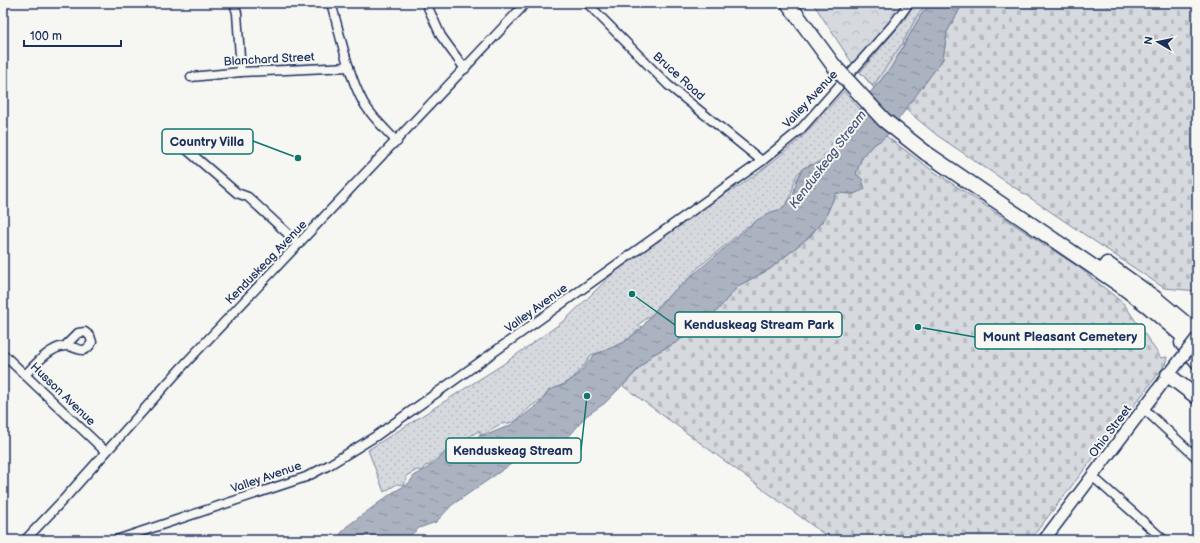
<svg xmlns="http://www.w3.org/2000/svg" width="1200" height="543" viewBox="0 0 1200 543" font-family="'Balsamiq Sans',sans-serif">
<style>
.forest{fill:url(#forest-crowns);stroke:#78849e}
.cemetery{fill:url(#cemetery-stones);stroke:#78849e}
.park{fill:url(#park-dots);stroke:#78849e}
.water{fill:url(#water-ripples);stroke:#717e99}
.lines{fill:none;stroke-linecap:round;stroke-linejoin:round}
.street-casing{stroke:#1b2f5e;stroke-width:11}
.secondary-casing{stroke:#1b2f5e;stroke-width:14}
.highway-casing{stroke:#1b2f5e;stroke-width:17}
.street{stroke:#f6f6f2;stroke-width:8}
.secondary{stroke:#f6f6f2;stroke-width:11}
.highway{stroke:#f6f6f2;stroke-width:14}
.secondary-bridge-casing{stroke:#1b2f5e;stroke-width:14;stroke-linecap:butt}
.highway-bridge-casing{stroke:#1b2f5e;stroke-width:17;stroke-linecap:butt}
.secondary-bridge{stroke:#f6f6f2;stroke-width:11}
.highway-bridge{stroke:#f6f6f2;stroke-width:14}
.labels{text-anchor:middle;stroke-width:4;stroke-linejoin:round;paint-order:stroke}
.street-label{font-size:12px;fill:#1b2f5e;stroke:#f6f6f2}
.water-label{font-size:13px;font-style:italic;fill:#46567b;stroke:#f6f6f2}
.leader{fill:none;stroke:#0f766e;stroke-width:1.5}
.callout-dot{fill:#0f766e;stroke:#f6f6f2;stroke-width:1.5}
.callout{fill:#f6f6f2;stroke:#0f766e;stroke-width:1.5}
.callout-label{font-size:13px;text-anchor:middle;font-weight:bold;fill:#1b2f5e}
</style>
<defs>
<pattern id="forest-crowns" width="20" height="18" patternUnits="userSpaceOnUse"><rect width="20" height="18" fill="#d6d9dd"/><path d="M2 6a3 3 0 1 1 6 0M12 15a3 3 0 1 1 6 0" fill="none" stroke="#b7bbc0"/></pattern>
<pattern id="cemetery-stones" width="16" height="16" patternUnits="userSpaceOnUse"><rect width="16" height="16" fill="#d6d9dd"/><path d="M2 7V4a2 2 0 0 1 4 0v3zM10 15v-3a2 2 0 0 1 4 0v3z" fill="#b7bbc0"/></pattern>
<pattern id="park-dots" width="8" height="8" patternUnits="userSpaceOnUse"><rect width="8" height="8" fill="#d6d9dd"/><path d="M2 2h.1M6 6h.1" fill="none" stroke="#b7bbc0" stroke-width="1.8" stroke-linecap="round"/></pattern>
<pattern id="water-ripples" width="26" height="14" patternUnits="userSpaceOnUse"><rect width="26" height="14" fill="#abb2c0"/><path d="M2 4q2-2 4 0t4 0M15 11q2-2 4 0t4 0" fill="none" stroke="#8a919f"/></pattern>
</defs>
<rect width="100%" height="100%" fill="#f6f6f2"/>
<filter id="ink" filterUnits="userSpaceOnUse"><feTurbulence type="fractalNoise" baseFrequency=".025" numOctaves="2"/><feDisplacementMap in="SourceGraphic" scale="8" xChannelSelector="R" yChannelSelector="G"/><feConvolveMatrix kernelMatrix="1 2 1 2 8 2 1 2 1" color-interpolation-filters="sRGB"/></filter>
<g filter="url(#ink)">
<path class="forest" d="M 813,3 L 928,3 L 927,8 L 921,15 L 890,70 L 874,88 L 852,63 Z"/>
<g class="cemetery">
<path d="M 963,3 L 1197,3 L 1197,291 L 1164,288 L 938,136 L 905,109 L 943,59 L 947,32 Z"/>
<path d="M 886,136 L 933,171 L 1080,268 L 1124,304 L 1161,358 L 1167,357 L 1165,365 L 1030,540 L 832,540 L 623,386 L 652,355 L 677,342 L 715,313 L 738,286 L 770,269 L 810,236 L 825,218 L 836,193 L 854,194 L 862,179 L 856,174 C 859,166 862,154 870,148 C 875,143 881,141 886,136 Z"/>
</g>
<g class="park">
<path d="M 915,3 L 926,3 L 926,5 L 917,16 L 903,42 L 904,44 L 901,45 L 873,86 L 860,72 L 902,23 Z"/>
<path d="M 844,91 L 861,110 L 840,137 L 831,144 L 832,151 L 824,155 L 817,165 L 811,164 L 801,172 L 800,171 C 790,181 797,196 781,209 L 783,211 L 755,222 L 747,227 L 698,268 L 680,288 L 662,301 L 653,314 L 639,324 L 640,327 L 644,326 L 642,329 C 637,330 631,335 629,340 L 627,339 L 622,344 L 618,344 L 612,348 L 608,348 L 607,350 L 591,355 C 586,363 580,372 572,379 C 563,386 547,389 542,401 C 533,402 526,412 519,418 C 512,425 506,422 499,425 C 491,428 488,435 480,435 L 480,431 L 479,431 L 465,439 L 455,443 L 430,465 L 425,466 L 422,471 L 417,470 L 406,476 L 407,479 L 403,485 L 397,484 L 384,492 L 368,450 L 502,365 L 565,320 L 620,267 L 714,200 L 741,185 L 767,166 L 801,138 Z"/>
</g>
<path class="water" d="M 928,3 L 963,3 L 947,32 L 943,59 L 886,136 C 881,141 875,143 870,148 C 862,154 859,165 856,174 L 862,179 L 865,189 L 854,194 L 836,193 L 825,218 L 810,236 L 770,269 L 738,286 L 715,313 L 677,342 L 652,355 L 605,403 L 586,416 L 562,445 L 527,453 L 452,505 L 436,522 L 419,528 L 405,540 L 336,540 L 346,527 L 392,493 L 409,483 L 414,476 L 432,465 L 451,448 L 470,438 L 489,434 L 513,424 L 541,402 L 549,390 L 564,385 L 579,374 L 594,355 L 623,343 L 640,330 L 664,300 L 757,220 L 771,212 L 782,209 L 793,196 L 797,179 L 803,168 L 821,162 L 835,148 L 860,111 C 865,94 880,83 890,69 C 901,52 910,33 921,15 L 927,8 Z"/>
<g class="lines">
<defs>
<g id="street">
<path d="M 234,3 L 237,13 L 241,72"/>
<path d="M 331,3 C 340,33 348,75 363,102 C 372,117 385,129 397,142"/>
<path d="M 426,3 L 441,36 L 465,69"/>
<path d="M 587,3 L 668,85 L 762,161"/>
<path d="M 191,77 L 241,72 L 349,67"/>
<path d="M 186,149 L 237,193 L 248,197 L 299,244"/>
<path d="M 3,354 L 106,452"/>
<path d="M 25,375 C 35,365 50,347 65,346 C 77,345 83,358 92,342 L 90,336 L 85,332 L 78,333 L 65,346"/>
<path d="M 1143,408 L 1197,458"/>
<path d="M 1092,476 L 1164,540"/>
<path d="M 25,540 L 65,498 L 182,367 L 526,3"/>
<path d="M 116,540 L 306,477 L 329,465 L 376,436 L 762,161 L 800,130 L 892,26 L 909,3"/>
</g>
<path id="secondary" d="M 1044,540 L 1180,360"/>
<g id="highway">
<path d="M 788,3 L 834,66"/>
<path d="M 926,153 L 1120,285 L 1148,306 L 1197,348"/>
<path d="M 1107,264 L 1156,299 L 1197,333"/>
<path d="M 1182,343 L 1197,361"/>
<path d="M 1168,375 L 1197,397"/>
</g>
</defs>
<use href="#street" class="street-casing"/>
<use href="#secondary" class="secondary-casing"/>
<use href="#highway" class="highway-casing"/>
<use href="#street" class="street"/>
<use href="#secondary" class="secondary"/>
<use href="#highway" class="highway"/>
<defs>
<path id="secondary-bridge" d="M 1180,360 L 1197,338"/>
<path id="highway-bridge" d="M 834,66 L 884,120 L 926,153"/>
</defs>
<use href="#secondary-bridge" class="secondary-bridge-casing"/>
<use href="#highway-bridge" class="highway-bridge-casing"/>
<use href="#secondary-bridge" class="secondary-bridge"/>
<use href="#highway-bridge" class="highway-bridge"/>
</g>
</g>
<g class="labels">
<g class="street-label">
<text transform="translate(269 59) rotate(-3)" y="4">Blanchard Street</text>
<text transform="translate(679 76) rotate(42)" y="4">Bruce Road</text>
<text transform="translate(810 99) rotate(-47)" y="4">Valley Avenue</text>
<text transform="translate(266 262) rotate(-46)" y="4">Kenduskeag Avenue</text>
<text transform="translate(536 308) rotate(-36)" y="4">Valley Avenue</text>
<text transform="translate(63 394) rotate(44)" y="4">Husson Avenue</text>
<text transform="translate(1110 431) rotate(-53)" y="4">Ohio Street</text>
<text transform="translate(266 477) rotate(-19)" y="4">Valley Avenue</text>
</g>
<g class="water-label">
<text transform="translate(827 159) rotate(-53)" y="5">Kenduskeag Stream</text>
</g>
</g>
<path class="leader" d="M298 158L253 141M632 294L675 325M918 327L975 337M587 396L581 450"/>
<g class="callout-dot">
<circle cx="298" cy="158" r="4"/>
<circle cx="632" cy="294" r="4"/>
<circle cx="918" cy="327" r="4"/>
<circle cx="587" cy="396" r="4"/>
</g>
<g class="callout">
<rect x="162" y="129" width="91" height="25" rx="4"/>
<rect x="675" y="312" width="167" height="25" rx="4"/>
<rect x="975" y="324" width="170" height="25" rx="4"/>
<rect x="446" y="438" width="135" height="25" rx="4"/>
</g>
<g class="callout-label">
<text x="207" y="146">Country Villa</text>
<text x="759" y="329">Kenduskeag Stream Park</text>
<text x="1060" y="341">Mount Pleasant Cemetery</text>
<text x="513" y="455">Kenduskeag Stream</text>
</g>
<rect width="1200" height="543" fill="none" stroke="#f6f6f2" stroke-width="16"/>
<rect x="8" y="8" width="1184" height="527" fill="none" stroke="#1b2f5e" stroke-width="1.5" filter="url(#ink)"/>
<g transform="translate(1158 42) rotate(279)" stroke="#f6f6f2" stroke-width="3" paint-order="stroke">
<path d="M0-3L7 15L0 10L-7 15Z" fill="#1b2f5e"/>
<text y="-6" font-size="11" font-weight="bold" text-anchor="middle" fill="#1b2f5e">N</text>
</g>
<path d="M24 40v6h97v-6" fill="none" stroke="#1b2f5e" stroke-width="2"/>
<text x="30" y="40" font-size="12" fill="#1b2f5e" stroke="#f6f6f2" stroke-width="3" paint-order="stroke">100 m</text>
</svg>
